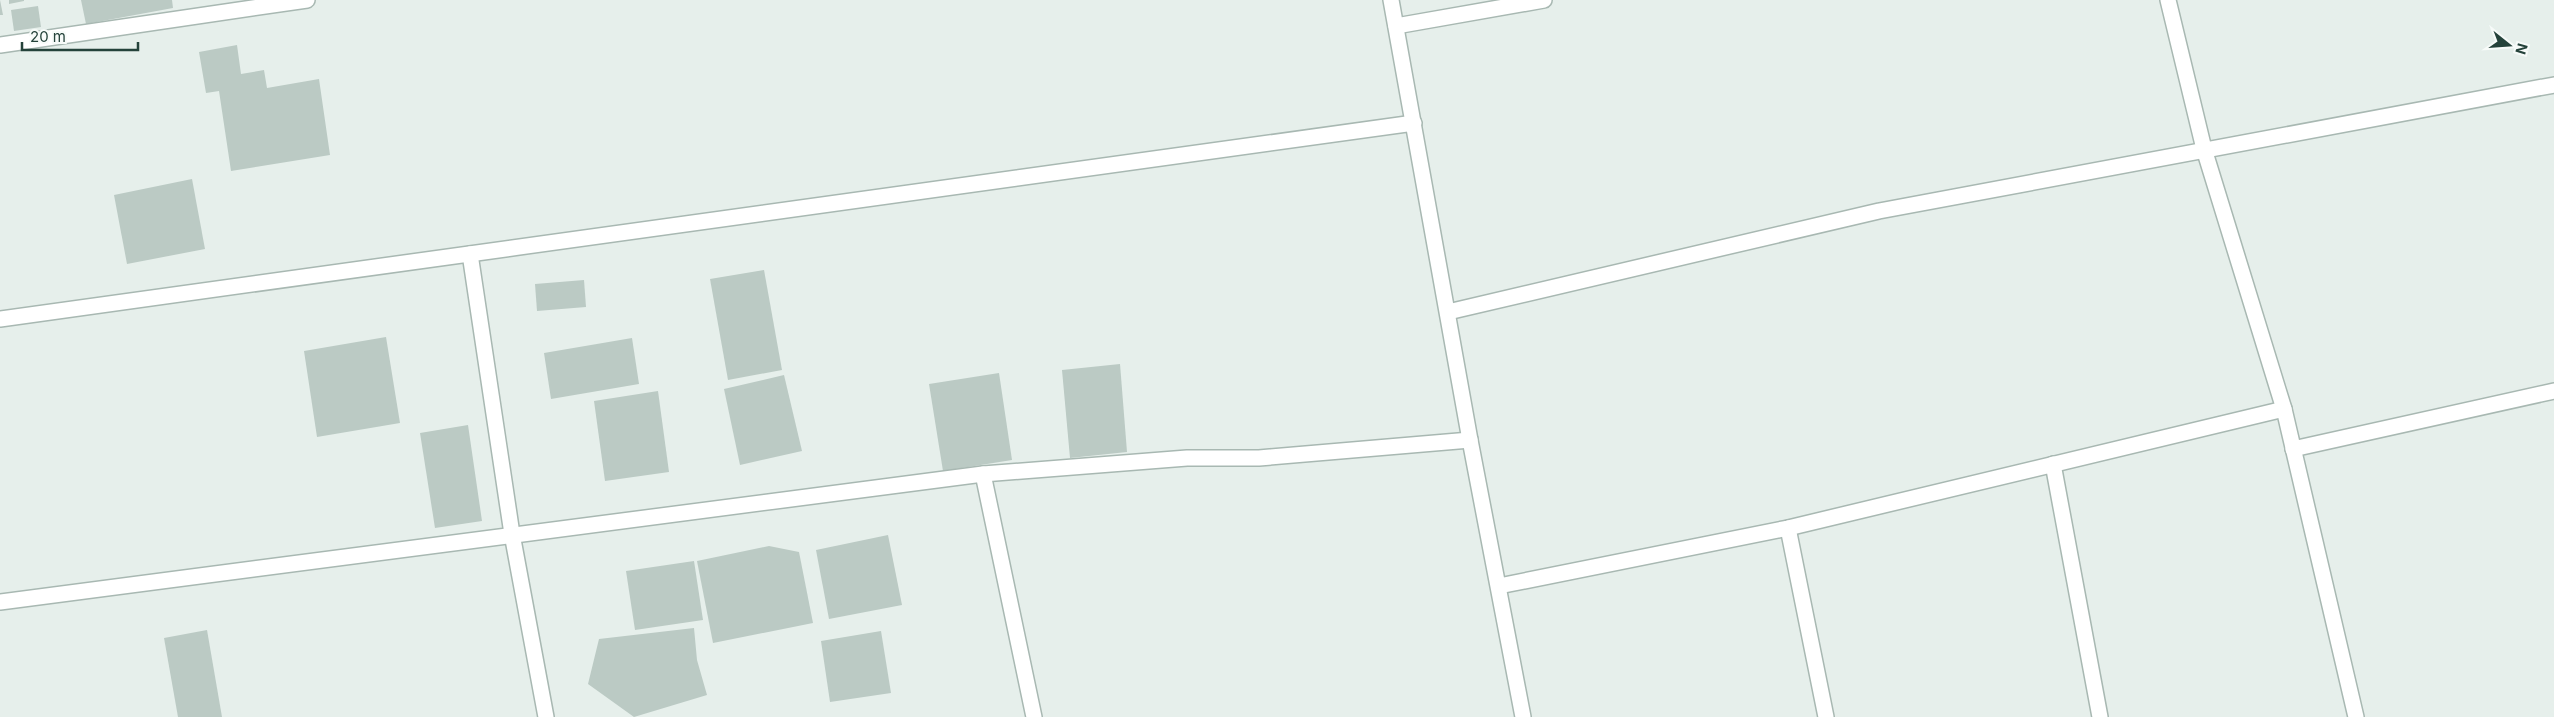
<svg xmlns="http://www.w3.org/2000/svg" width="2554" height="717" viewBox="0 0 2554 717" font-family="Inter,sans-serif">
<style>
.building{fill:#bbcac4}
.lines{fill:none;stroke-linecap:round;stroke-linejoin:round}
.minor-casing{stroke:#a8b8b2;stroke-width:18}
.minor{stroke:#fff;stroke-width:15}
</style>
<rect width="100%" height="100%" fill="#e6efeb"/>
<g class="building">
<path d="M 0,0 L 3,15 L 0,15 Z"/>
<path d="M 9,0 L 24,0 L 24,1 L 9,4 Z"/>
<path d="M 81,0 L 172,0 L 173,8 L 86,24 Z"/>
<path d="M 38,6 L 41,27 L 14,31 L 11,10 Z"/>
<path d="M 237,45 L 241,74 L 264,70 L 267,88 L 319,79 L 330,155 L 231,171 L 219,91 L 206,93 L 199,52 Z"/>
<path d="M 192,179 L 205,249 L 127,264 L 114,195 Z"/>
<path d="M 764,270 L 782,370 L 728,380 L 710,279 Z"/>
<path d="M 584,280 L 586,307 L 537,311 L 535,284 Z"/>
<path d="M 386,337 L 400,423 L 317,437 L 304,351 Z"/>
<path d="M 632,338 L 639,384 L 551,399 L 544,353 Z"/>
<path d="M 1120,364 L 1127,452 L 1070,458 L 1062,370 Z"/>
<path d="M 999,373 L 1012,460 L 943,471 L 929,384 Z"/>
<path d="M 784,375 L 802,451 L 740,465 L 724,389 Z"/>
<path d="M 658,391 L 669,472 L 605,481 L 594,401 Z"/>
<path d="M 468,425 L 482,521 L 435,528 L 420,433 Z"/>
<path d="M 888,535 L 902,605 L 829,619 L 816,550 Z"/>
<path d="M 769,546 L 799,552 L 813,623 L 713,643 L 697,561 Z"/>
<path d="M 694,561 L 703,620 L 635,630 L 626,571 Z"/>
<path d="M 694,628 L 697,660 L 707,695 L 634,717 L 588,684 L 599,639 Z"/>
<path d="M 207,630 L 222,717 L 178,717 L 164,638 Z"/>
<path d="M 881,631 L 891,693 L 830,702 L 821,641 Z"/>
</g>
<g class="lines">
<defs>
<g id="minor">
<path d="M 1391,0 L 1470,440 L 1523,717"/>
<path d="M 2168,0 L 2204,149 L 2284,409 L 2356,717"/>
<path d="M 1396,26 L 1544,0"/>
<path d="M 0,45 L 307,0"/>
<path d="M 470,254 L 512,534 L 546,717"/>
<path d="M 1448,312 L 1879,211 L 2554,85"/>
<path d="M 0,319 L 1414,123"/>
<path d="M 2293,449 L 2554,391"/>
<path d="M 2053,464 L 2100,717"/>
<path d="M 983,474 L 1034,717"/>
<path d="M 1788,528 L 1826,717"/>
<path d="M 1499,586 L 1788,528 L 2284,409"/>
<path d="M 0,602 L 983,474 L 1187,458 L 1259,458 L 1470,440"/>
</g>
</defs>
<use href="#minor" class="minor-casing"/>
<use href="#minor" class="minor"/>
</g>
<g transform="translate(2509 45) rotate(107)" stroke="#f7fbf9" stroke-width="4" paint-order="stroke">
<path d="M0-4L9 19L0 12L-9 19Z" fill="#24423a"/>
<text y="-8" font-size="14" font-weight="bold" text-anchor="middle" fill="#24423a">N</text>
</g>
<path d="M22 42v8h116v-8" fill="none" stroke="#24423a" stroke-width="2.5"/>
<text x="30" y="42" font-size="15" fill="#24423a" stroke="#f7fbf9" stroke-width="4" paint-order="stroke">20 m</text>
</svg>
